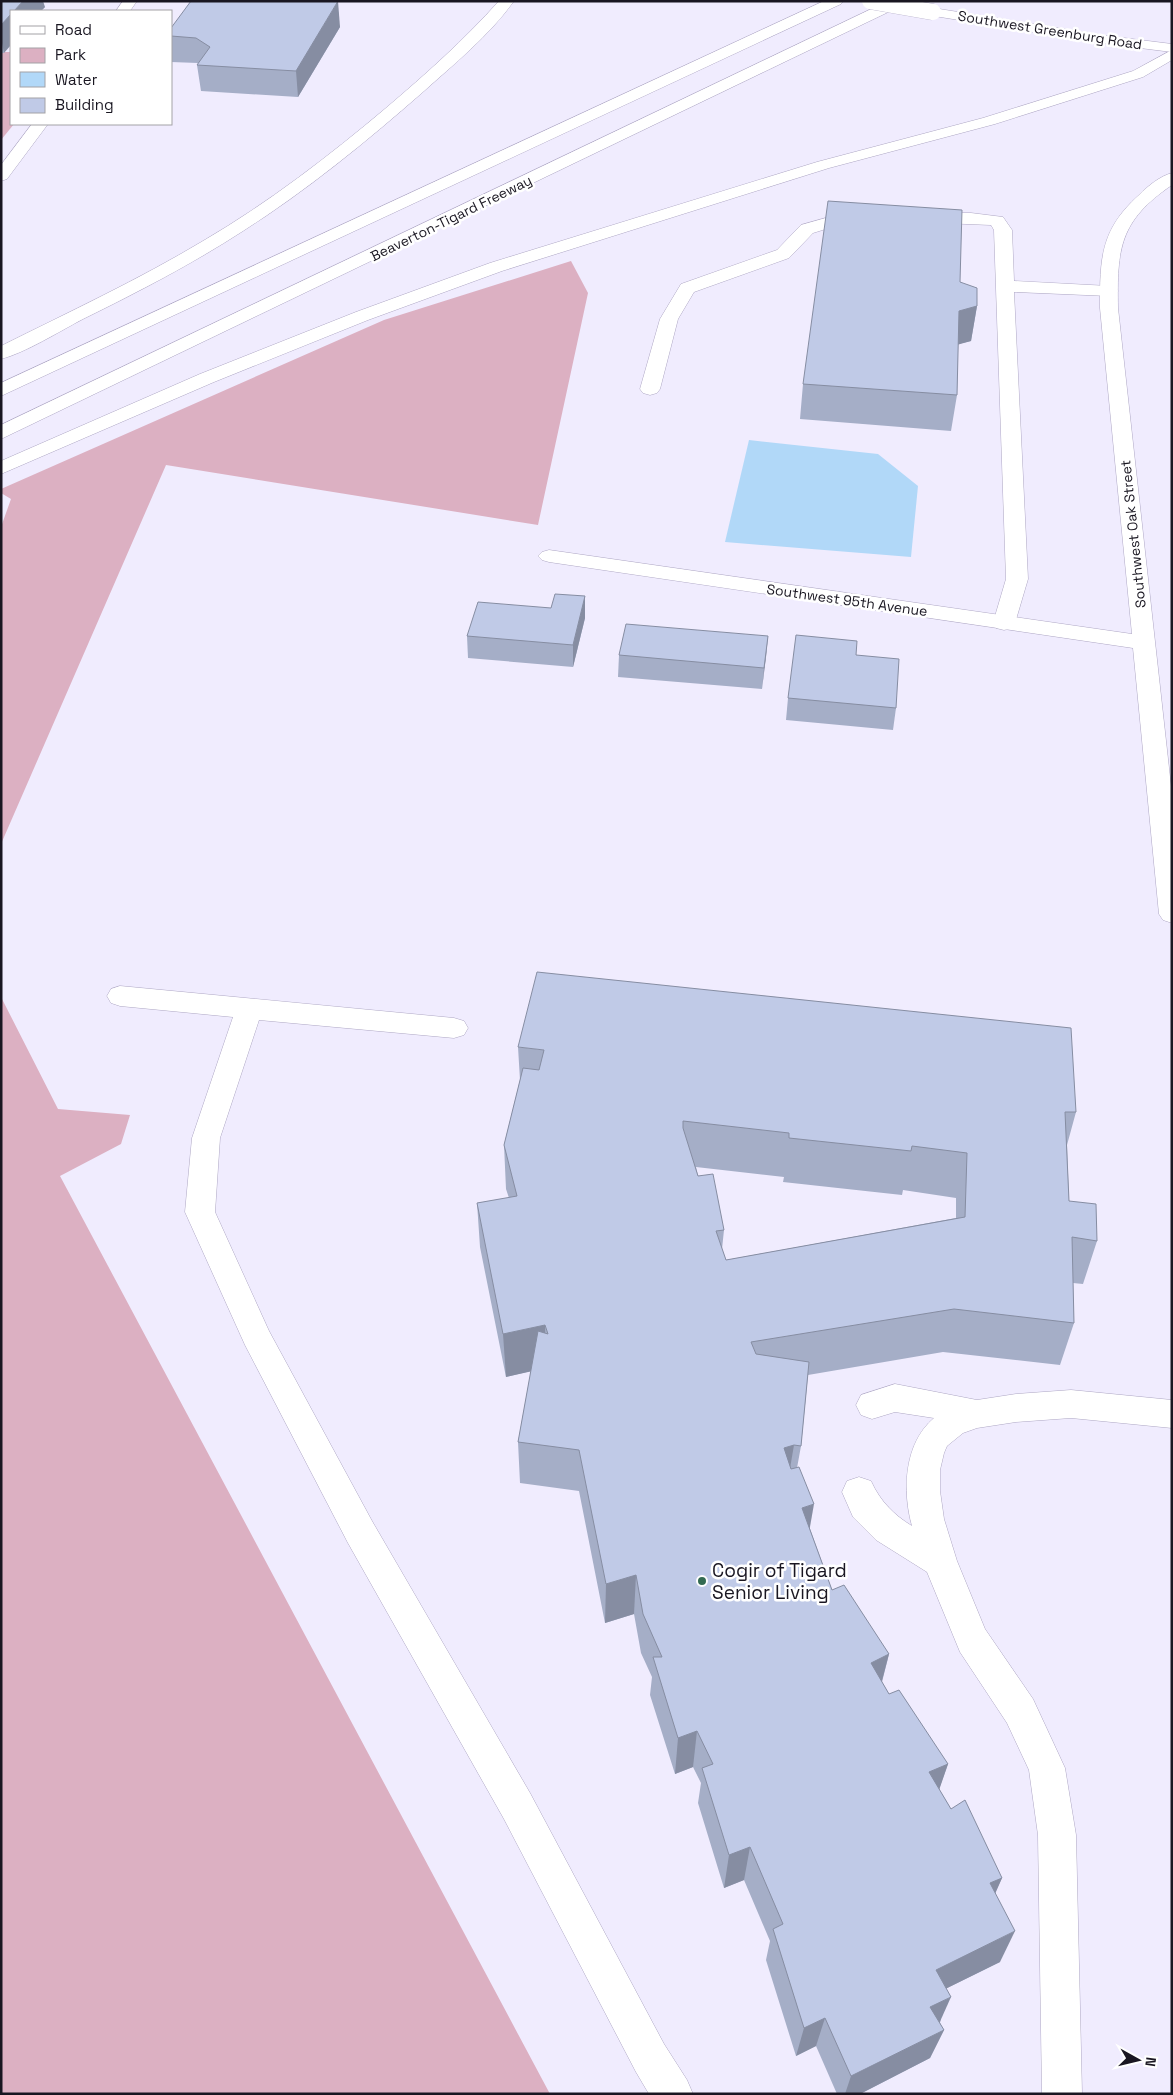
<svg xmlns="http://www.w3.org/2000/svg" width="1173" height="2095" viewBox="0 0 1173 2095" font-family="'Space Grotesk',sans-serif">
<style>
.green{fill:#dcb0c2}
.water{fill:#b1d8f8}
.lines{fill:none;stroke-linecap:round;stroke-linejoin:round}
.lane-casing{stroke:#aea7c4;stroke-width:1}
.street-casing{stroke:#aea7c4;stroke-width:1}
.secondary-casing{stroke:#aea7c4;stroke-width:1}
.highway-casing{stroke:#aea7c4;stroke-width:1}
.lane{fill:#fff;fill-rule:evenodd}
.street{fill:#fff;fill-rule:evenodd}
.secondary{fill:#fff;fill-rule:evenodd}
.highway{fill:#fff;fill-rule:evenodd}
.secondary-bridge-casing{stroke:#aea7c4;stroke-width:17;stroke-linecap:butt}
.secondary-bridge{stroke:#fff;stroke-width:16}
.wall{fill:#a5aec7;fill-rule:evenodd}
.shaded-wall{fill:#868da2}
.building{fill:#c0cae7;stroke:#868da2;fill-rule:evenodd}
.poi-dot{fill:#336a51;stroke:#fff;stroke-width:2}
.labels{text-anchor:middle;stroke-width:5;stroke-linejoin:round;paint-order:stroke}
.far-street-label{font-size:14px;fill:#191621;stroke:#fff}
.near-poi-label{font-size:19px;fill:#191621;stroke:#fff;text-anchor:start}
</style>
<rect width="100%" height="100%" fill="#f0ecfe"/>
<g class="green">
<path d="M 1,52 L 11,52 L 11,124 L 14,124 L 1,140 Z"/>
<path d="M 571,261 L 588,293 L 538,525 L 166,465 L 1,844 L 1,527 L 11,499 L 1,493 L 1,489 L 384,320 Z"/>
<path d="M 1,997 L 58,1109 L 130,1115 L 121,1144 L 60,1176 L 550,2094 L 1,2094 Z"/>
</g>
<path class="water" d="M 749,440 L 878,454 L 918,486 L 911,557 L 725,542 Z"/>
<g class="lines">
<defs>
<g id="lane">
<path d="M 847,212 L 866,213 L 868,217 L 866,221 L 848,222 L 813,233 L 789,258 L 694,292 L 678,319 L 660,389 L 657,393 L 650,395 L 643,393 L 640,389 L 660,319 L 681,284 L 777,250 L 801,225 Z"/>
<path d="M 923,213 L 971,213 L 1003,217 L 1012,230 L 1014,281 L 1109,286 L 1115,287 L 1118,291 L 1115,295 L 1109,296 L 1014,292 L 1028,579 L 1015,623 L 1012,628 L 1004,630 L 996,628 L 993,623 L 1006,579 L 994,230 L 991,225 L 917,222 L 915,218 L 917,214 Z"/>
<path d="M 120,986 L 454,1018 L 464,1021 L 468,1028 L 464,1035 L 454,1038 L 259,1020 L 220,1138 L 215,1212 L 269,1331 L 372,1521 L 530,1793 L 664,2044 L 687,2080 L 693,2094 L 649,2094 L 636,2072 L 504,1819 L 348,1543 L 245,1345 L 185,1212 L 192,1138 L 233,1017 L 120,1006 L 111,1003 L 107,996 L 111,989 Z"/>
<path d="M 895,1384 L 977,1400 L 1016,1394 L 1071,1390 L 1172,1400 L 1172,1428 L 1071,1418 L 1016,1422 L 977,1428 L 963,1433 L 947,1446 L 944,1453 L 940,1470 L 940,1491 L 944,1519 L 957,1561 L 985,1629 L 1033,1699 L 1065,1768 L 1076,1835 L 1082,2094 L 1042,2094 L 1038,1835 L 1029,1770 L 1007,1723 L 960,1652 L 927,1572 L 876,1540 L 853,1517 L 842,1492 L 847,1481 L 859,1477 L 871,1481 C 880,1501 894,1515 912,1526 C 902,1491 904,1443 934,1418 L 895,1412 L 872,1419 L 861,1415 L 856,1405 L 861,1395 Z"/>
</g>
<g id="street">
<path d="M 123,1 L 137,1 L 130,11 L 116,11 Z"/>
<path d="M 32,124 L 48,124 L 7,179 L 1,181 L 1,165 Z"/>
<path d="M 1172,173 L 1172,185 C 1119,221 1117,249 1118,308 L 1172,795 L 1172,923 L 1163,920 L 1159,914 L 1133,648 L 549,562 L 542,560 L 538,556 L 542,552 L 549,550 L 1132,634 L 1100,308 C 1100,259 1100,230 1139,195 C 1148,186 1160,176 1172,173 Z"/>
</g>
<path id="secondary" d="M 933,8 L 1108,36 L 1172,44 L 1172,52 L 1108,44 L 928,15 L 926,12 L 928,9 Z"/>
<g id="highway">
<path d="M 499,1 L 514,1 C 489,36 454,64 423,92 C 366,142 306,191 243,231 C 192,264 138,292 83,319 C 60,331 25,353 1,359 L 1,346 C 69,312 138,280 203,241 C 268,203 329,156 386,108 C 426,74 464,40 499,1 Z"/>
<path d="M 824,1 L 843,1 L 841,4 L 1,396 L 1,383 Z"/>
<path d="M 888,1 L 907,1 L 905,4 L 1,439 L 1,425 Z"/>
<path d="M 1172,50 L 1172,60 L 1143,77 L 995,124 L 829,168 L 502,271 L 368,320 L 214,382 L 1,474 L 1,461 L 200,374 L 356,312 L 490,263 L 817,162 L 983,118 L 1133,71 Z"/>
</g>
</defs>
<use href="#lane" class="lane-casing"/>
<use href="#street" class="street-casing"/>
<use href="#secondary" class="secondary-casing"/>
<use href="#highway" class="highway-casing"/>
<use href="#lane" class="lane"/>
<use href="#street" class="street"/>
<use href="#secondary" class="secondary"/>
<use href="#highway" class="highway"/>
<defs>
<path id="secondary-bridge" d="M 870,1 L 933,12"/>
</defs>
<use href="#secondary-bridge" class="secondary-bridge-casing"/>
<use href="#secondary-bridge" class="secondary-bridge"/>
</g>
<g class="wall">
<path d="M 1,1 L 45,7 L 41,11 L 11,11 L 4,53 L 1,53 Z"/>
<path d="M 340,27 L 298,97 L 201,91 L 197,65 L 198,63 L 171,62 L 171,28 Z"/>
<path d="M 960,282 L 977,306 L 971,341 L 958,344 L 957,395 L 951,431 L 800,419 L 803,384 Z"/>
<path d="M 585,596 L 585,618 L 573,667 L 468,658 L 467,636 L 551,608 Z"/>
<path d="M 768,636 L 762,689 L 618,677 L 619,655 Z"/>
<path d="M 856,655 L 896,708 L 893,730 L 786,720 L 788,698 Z"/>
<path d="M 518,1047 L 1076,1112 L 1067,1145 L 1069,1201 L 1097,1241 L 1083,1284 L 1073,1283 L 1074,1323 L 1060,1365 L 943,1352 L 808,1375 L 801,1446 L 797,1468 L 810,1529 L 832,1590 L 889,1654 L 882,1682 L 889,1694 L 948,1764 L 939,1789 L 951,1809 L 1002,1878 L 995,1893 L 1000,1962 L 947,1988 L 940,2023 L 944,2030 L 930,2058 L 860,2094 L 837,2094 L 816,2046 L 796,2056 L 766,1960 L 770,1941 L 744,1880 L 724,1888 L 698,1803 L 701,1783 L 693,1767 L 675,1774 L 650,1695 L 652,1677 L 641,1653 L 634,1614 L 605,1623 L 579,1491 L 520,1483 L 518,1442 L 531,1371 L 506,1377 L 480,1247 L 477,1203 L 509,1198 L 506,1189 L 504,1145 L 520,1080 ZM 696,1167 L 784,1177 L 783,1182 L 902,1195 L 903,1190 L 956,1198 L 956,1218 L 726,1260 L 722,1249 L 724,1230 L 698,1176 Z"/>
</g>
<g class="shaded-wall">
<path d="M 23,1 L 43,1 L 45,7 L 41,11 L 14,11 Z"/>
<path d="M 338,1 L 340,27 L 298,97 L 296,71 Z"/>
<path d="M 11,14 L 11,45 L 4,53 L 1,38 L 1,25 Z"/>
<path d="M 977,306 L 971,341 L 953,346 L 959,311 Z"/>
<path d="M 585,596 L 585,618 L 573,667 L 573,645 Z"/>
<path d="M 768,636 L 766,657 L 762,689 L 764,668 Z"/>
<path d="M 545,1325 L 546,1368 L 506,1377 L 503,1334 Z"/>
<path d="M 794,1445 L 787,1486 L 784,1448 Z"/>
<path d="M 814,1504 L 807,1544 L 802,1508 Z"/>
<path d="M 636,1575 L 634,1614 L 605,1623 L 606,1584 Z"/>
<path d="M 889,1654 L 879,1692 L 871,1663 Z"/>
<path d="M 697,1731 L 693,1767 L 675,1774 L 678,1738 Z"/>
<path d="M 948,1764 L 936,1799 L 929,1772 Z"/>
<path d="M 750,1847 L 744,1880 L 724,1888 L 729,1855 Z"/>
<path d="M 1002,1878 L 988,1910 L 990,1883 Z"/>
<path d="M 1015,1931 L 1000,1962 L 923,2000 L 936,1970 Z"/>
<path d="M 951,1997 L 938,2026 L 930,2007 Z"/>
<path d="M 825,2018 L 816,2046 L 796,2056 L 804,2028 Z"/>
<path d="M 944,2030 L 930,2058 L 860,2094 L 845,2094 L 851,2076 Z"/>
</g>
<g class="building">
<path d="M 1,1 L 23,1 L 14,11 L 11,11 L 11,14 L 1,25 Z"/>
<path d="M 191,1 L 338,1 L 296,71 L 197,65 L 210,47 L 196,38 L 171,36 L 171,28 Z"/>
<path d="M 828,201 L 962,210 L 960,282 L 977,288 L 977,306 L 959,311 L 957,395 L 803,384 Z"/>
<path d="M 555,594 L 585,596 L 573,645 L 467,636 L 478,602 L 551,608 Z"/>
<path d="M 626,624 L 768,636 L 764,668 L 619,655 Z"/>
<path d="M 796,635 L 857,641 L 856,655 L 899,659 L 896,708 L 788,698 Z"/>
<path d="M 537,972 L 1071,1028 L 1076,1112 L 1065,1112 L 1069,1201 L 1096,1204 L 1097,1241 L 1072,1237 L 1074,1323 L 954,1309 L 751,1342 L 756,1354 L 809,1362 L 801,1446 L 794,1445 L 784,1448 L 791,1469 L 799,1467 L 814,1504 L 802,1508 L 832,1590 L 844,1585 L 889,1654 L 871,1663 L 889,1694 L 899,1690 L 948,1764 L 929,1772 L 951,1809 L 965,1800 L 1002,1878 L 990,1883 L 1015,1931 L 936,1970 L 951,1997 L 930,2007 L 944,2030 L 851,2076 L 825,2018 L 804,2028 L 773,1929 L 783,1924 L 750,1847 L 729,1855 L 702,1768 L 713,1764 L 697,1731 L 678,1738 L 653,1657 L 662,1657 L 643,1614 L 636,1575 L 606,1584 L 579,1450 L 518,1442 L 538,1331 L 548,1334 L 545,1325 L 503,1334 L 477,1203 L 517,1196 L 504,1145 L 523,1068 L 539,1070 L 544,1050 L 518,1047 ZM 683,1121 L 789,1133 L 789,1138 L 911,1151 L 912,1146 L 967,1153 L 965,1217 L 726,1260 L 716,1231 L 724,1230 L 713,1174 L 698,1176 L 683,1128 Z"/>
</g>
<circle class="poi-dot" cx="702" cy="1581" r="5"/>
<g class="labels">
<g class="far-street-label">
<text transform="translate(1050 30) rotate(9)" y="5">Southwest Greenburg Road</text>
<text transform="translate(451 218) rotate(-26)" y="5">Beaverton-Tigard Freeway</text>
<text transform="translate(1133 534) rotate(-96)" y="5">Southwest Oak Street</text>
<text transform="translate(847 600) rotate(8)" y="5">Southwest 95th Avenue</text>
</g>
<g class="near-poi-label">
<text x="712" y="1577">Cogir of Tigard<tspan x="712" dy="22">Senior Living</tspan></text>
</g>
</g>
<rect width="1173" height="2095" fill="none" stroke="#191621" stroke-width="5"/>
<rect x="10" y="10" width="162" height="115" fill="#ffffff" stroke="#a3a2a6"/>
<rect x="20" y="26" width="25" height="8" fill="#ffffff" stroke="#a3a2a6"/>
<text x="55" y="35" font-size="15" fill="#191621">Road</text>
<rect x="20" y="48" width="25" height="15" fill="#dcb0c2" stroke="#a3a2a6"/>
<text x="55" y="60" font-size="15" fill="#191621">Park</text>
<rect x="20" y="72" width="25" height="15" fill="#b1d8f8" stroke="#a3a2a6"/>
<text x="55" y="85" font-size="15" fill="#191621">Water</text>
<rect x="20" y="98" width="25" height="15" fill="#c0cae7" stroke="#a3a2a6"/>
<text x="55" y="110" font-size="15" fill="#191621">Building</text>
<g transform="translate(1138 2060) rotate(98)" stroke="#ffffff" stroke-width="4" paint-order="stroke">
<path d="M0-4L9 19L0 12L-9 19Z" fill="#191621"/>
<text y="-8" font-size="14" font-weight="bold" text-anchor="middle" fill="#191621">N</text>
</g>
</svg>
